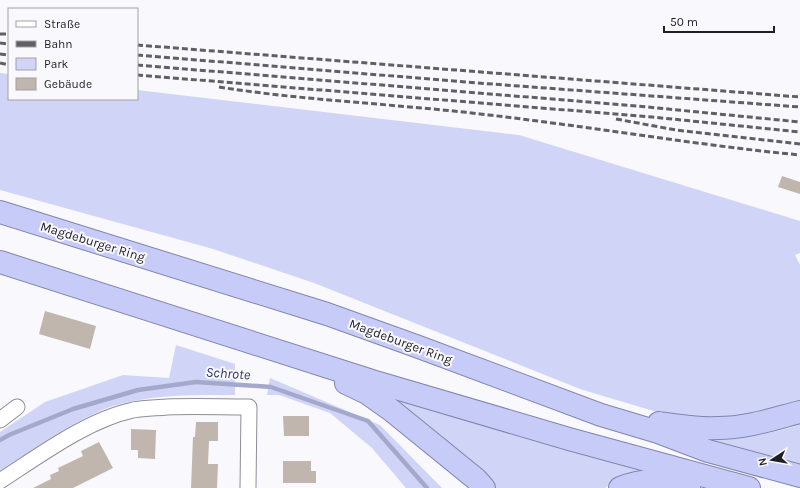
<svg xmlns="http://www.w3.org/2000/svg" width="800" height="488" viewBox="0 0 800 488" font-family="Karla,sans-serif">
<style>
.green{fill:#d0d5f8}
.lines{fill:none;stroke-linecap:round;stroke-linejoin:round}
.stream{stroke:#a4a9cc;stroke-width:4.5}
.building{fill:#c0b6ad}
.minor-casing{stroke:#8c8e99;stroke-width:17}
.trunk-casing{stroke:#8186ad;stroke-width:24}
.minor{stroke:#fff;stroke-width:15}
.trunk{stroke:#c6cbf8;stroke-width:22}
.rail{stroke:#5f5f64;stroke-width:3;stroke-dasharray:6 3;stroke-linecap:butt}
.labels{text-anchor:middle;stroke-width:4;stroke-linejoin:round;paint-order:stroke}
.street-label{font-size:13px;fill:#1e1e23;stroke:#f8f8fd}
.water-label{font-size:14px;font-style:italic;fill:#313462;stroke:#f8f8fd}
</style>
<rect width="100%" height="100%" fill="#f8f8fd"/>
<g class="green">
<path d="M 0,73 L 9,74 L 9,99 L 137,99 L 137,90 L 519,135 L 800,221 L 800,253 L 795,255 L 800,265 L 800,401 L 729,419 L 660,413 L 580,389 L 314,283 L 213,249 L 0,190 Z"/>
<path d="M 176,345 L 235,364 L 235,395 C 193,395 150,394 110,407 C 103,409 95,414 88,417 C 57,432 28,452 0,472 L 0,432 L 45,402 L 123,375 L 169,378 Z"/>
<path d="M 270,378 L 380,425 L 442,488 L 406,488 L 372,448 L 330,413 L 279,395 L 267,395 Z"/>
<path d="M 393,398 L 643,469 L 643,471 L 614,482 L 605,488 L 495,488 L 490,482 Z"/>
<path d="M 800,425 L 800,469 L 710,440 C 741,440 771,433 800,425 Z"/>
</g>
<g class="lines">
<path class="stream" d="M 0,440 L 9,435 L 73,409 L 138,390 L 196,382 L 271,387 L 368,421 L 427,488"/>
</g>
<g class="building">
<path d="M 782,176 L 800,182 L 800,194 L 778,187 Z"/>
<path d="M 45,311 L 96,326 L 90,349 L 39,334 Z"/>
<path d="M 283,416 L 309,416 L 309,436 L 284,436 Z"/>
<path d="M 196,422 L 218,422 L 218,441 L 209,441 L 208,464 L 218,464 L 217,488 L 191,488 L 193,437 L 195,437 Z"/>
<path d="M 131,429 L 156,430 L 155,459 L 138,458 L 138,450 L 131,450 Z"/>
<path d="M 99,442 L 113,468 L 73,488 L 33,488 L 51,479 L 50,475 L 59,471 L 58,468 L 83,456 L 81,451 Z"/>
<path d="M 283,461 L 311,461 L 311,471 L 316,471 L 316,483 L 283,483 Z"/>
</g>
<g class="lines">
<defs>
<g id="minor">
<path d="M 0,420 L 17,407"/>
<path d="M 0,481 C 39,456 87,420 133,410 C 144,408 156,408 167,407 C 194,406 221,407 249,407 L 248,488"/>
</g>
<g id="trunk">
<path d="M 0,212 L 327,314 L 416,346 L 601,415 L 658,432 L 708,451 L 800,476"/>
<path d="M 0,262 L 372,381 L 569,439 L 749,488"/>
<path d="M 346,383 L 367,393 L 391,410 L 476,479 L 484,488"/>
<path d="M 659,423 C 679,426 698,429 718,428 C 746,428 773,419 800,412"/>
<path d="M 620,488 C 643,478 666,480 690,483"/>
</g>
</defs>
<use href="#minor" class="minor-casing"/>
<use href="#trunk" class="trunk-casing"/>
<use href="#minor" class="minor"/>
<use href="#trunk" class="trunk"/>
<g class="rail">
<path d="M 0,34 L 9,34"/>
<path d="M 0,43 L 9,44"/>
<path d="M 137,45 L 800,97"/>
<path d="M 0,54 L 9,55"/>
<path d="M 137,55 L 478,83 L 800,107"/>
<path d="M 0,63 L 9,65"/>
<path d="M 137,65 L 637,106 L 800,122"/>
<path d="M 137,75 L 652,117 L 800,132"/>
<path d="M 219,87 C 308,101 399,104 489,115 C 593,127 696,145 800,155"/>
<path d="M 616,119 L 676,130 L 800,144"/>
</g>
</g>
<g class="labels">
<g class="street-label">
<text transform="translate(93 241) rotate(17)" y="5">Magdeburger Ring</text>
<text transform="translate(401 341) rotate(20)" y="5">Magdeburger Ring</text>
</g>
<g class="water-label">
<text transform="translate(228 373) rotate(4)" y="5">Schrote</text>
</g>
</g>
<rect x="8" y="8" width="130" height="92" fill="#f8f8fd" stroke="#a1a1a6"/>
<rect x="16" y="21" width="20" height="6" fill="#ffffff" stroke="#a1a1a6"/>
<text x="44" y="28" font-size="12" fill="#1e1e23">Straße</text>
<rect x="16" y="41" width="20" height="6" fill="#5f5f64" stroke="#a1a1a6"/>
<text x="44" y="48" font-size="12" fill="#1e1e23">Bahn</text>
<rect x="16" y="58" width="20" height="12" fill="#d0d5f8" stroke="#a1a1a6"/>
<text x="44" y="68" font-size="12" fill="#1e1e23">Park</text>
<rect x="16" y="78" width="20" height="12" fill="#c0b6ad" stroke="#a1a1a6"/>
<text x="44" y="88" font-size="12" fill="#1e1e23">Gebäude</text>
<g transform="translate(772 460) rotate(258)" stroke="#f8f8fd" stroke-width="3" paint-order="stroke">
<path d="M0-3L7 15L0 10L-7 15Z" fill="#1e1e23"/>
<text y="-6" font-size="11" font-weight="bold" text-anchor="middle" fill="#1e1e23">N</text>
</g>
<path d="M664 26v6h110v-6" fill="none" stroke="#1e1e23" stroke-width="2"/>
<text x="670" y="26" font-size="12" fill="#1e1e23" stroke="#f8f8fd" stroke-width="3" paint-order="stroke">50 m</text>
</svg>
